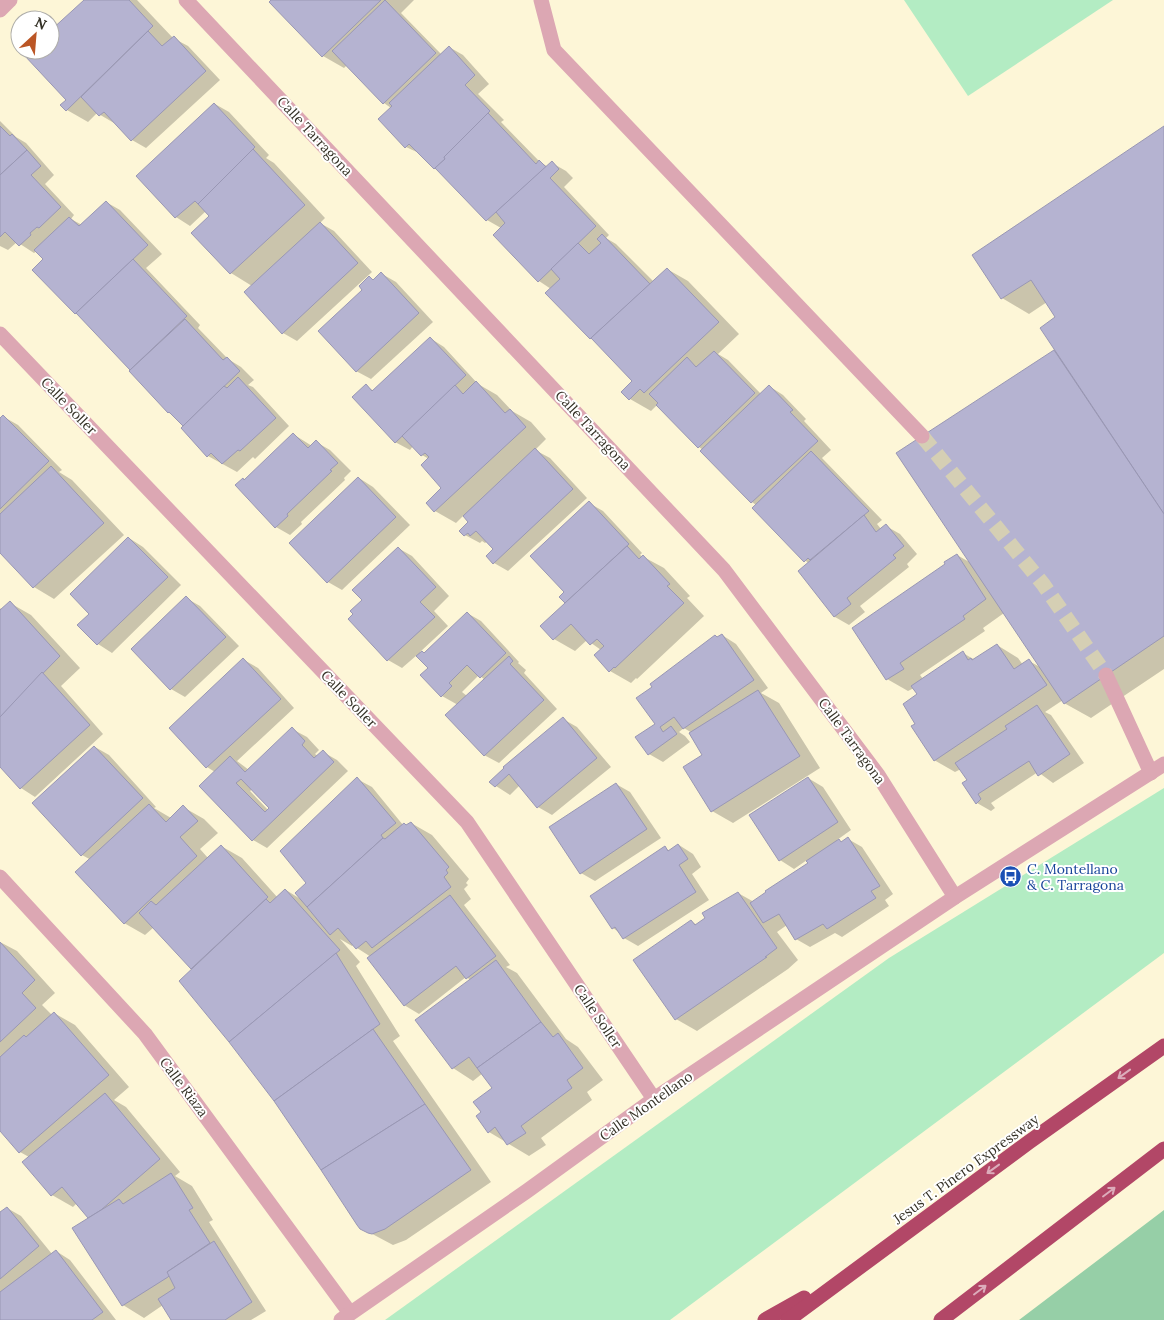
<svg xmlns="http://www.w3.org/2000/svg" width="1164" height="1320" viewBox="0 0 1164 1320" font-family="Lora,serif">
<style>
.green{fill:#b3ecc3}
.forest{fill:#96cfa7}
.shadow{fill:#0003;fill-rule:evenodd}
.building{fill:#b5b3d1;stroke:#9997b4;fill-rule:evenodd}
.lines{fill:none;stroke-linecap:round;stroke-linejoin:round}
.minor-tunnel{stroke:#d5cfb4;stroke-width:15;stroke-dasharray:15 8;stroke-linecap:butt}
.minor{stroke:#dca7b3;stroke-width:15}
.highway{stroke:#b24767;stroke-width:15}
.oneway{stroke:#dcacbb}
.labels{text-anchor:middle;stroke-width:4;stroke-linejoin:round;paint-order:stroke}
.street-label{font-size:14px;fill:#353227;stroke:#fff}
.transit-label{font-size:14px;fill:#164399;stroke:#fff;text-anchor:start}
</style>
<rect width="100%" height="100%" fill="#fdf6d7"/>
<g class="green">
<path d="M 904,0 L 1113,0 L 968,96 Z"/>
<path d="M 1164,788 L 1164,953 L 670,1320 L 385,1320 L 889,958 Z"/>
</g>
<path class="forest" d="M 1164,1210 L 1164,1320 L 1018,1320 L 1019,1320 Z"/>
<g class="shadow">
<path d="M 85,0 L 137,0 L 173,38 L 188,46 L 220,80 L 146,148 L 132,140 L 115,122 L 114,123 L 97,113 L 88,122 L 67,110 L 62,105 L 68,100 L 32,50 L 50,50 L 50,33 Z"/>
<path d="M 273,0 L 414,0 L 401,13 L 441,54 L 449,47 L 463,55 L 489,84 L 478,94 L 504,120 L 501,122 L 539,161 L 548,167 L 552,163 L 566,171 L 573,178 L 564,187 L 609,235 L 606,238 L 616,244 L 654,282 L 667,269 L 688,281 L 739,334 L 718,354 L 728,360 L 761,394 L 769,386 L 783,395 L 806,419 L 804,421 L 831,450 L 822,458 L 882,520 L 877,524 L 881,529 L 886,526 L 900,534 L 917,554 L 907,564 L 909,567 L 860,606 L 865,612 L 849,625 L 835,617 L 799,571 L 809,564 L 753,508 L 756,505 L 752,502 L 702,451 L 703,450 L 699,447 L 658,404 L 651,411 L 630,399 L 623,392 L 634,381 L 595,341 L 590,338 L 551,289 L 539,281 L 494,235 L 501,228 L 487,220 L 440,172 L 434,168 L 421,154 L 406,147 L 391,108 L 384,103 L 347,65 L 344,68 L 323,56 Z"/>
<path d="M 215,104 L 229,112 L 269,155 L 266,158 L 274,163 L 325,218 L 320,223 L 334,231 L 372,272 L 297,341 L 283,333 L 252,286 L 231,273 L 193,233 L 211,216 L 206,211 L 190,226 L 176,217 L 138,176 Z"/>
<path d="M 0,121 L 16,137 L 26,143 L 54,175 L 45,184 L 74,215 L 71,219 L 82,225 L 106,202 L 120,210 L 162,254 L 146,268 L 200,325 L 198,328 L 228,359 L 241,367 L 254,380 L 248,385 L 253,387 L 289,426 L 255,459 L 253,457 L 237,472 L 208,456 L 185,427 L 175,416 L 169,413 L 130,371 L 132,370 L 34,270 L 45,259 L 37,251 L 34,253 L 17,242 L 8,250 L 0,246 Z"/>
<path d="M 1164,128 L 1164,669 L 1091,718 L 1064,703 L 1063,700 L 1045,712 L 1051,715 L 1084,763 L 1053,783 L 1038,772 L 991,803 L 995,808 L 991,811 L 977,803 L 969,781 L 961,769 L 955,772 L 934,760 L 917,724 L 919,695 L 914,688 L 908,691 L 887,679 L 946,565 L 957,555 L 971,563 L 897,454 L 1056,350 L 1057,318 L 1047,302 L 1029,314 L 1002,298 L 973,255 ZM 1004,613 L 1040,667 L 1029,661 L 1023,665 L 1018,658 L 997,645 L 975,660 L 963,653 L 923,679 L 920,675 L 985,631 L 983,628 Z"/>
<path d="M 382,274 L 396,282 L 433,322 L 371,379 L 356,371 L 374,281 Z"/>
<path d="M 430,338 L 444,347 L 478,384 L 497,395 L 512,411 L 531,422 L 546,439 L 535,450 L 550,458 L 587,498 L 508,571 L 494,563 L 487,556 L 495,549 L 488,541 L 485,543 L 482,541 L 480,543 L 465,535 L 470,522 L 464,515 L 456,523 L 435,511 L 443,488 L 429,459 L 422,455 L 413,446 L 410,450 L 395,442 L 366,386 L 374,391 Z"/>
<path d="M 4,417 L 18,425 L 62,470 L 59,472 L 72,480 L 124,535 L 54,599 L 34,587 L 0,551 L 0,420 Z"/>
<path d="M 293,434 L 312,446 L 316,442 L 330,450 L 351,471 L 344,478 L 345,480 L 301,522 L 302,524 L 290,535 L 276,527 L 236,485 L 243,479 L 245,480 Z"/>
<path d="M 359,478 L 373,487 L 410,525 L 342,590 L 328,582 Z"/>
<path d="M 589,503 L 603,511 L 642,553 L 640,555 L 664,568 L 690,596 L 687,598 L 704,616 L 637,679 L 636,678 L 631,683 L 610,671 L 601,650 L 587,640 L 575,651 L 554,639 L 542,626 L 567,603 L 565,602 L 565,592 Z"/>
<path d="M 129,538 L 143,547 L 181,585 L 112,653 L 98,644 L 79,625 L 91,614 Z"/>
<path d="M 398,548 L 412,556 L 449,596 L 434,611 L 448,626 L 420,652 L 424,654 L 467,613 L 481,621 L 519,662 L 518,663 L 526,670 L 524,673 L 557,709 L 499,763 L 484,755 L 458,705 L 442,696 L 430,668 L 417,655 L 402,668 L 388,660 L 350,619 ZM 479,675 L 485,680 L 467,696 L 462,692 Z"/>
<path d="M 186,598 L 200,606 L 239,646 L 185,697 L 171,689 Z"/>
<path d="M 10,603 L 31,615 L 80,668 L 61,686 L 103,734 L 35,797 L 21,788 L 0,766 L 0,608 L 2,610 Z"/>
<path d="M 722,635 L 736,644 L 768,688 L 761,693 L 779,703 L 820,768 L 733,823 L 712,811 L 704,755 L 692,733 L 684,728 L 679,732 L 685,736 L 690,742 L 663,762 L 649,754 L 656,724 L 718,638 Z"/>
<path d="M 244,660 L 258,668 L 294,708 L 237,761 L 249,770 L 292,729 L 307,737 L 319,750 L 315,754 L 318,756 L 323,752 L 337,760 L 348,771 L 267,848 L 253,840 L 215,772 L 207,767 ZM 253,789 L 271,808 L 268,810 L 250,791 Z"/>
<path d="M 563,719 L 577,727 L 611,767 L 552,815 L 538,807 L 520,785 L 510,795 L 496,786 Z"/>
<path d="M 95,747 L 109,755 L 156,807 L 154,808 L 171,818 L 183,807 L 204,819 L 218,833 L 200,849 L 208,858 L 221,846 L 242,858 L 278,898 L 286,890 L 302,900 L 308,883 L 357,779 L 372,787 L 403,825 L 408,826 L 411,823 L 432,835 L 469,879 L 466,883 L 468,885 L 464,889 L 471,899 L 464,905 L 510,965 L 506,967 L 517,973 L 566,1039 L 578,1047 L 603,1080 L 587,1092 L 592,1100 L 541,1138 L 546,1145 L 529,1156 L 489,1132 L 483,1113 L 494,1088 L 483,1073 L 473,1081 L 453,1068 L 471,980 L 466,977 L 419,1014 L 404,1005 L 371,957 L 357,948 L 353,945 L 352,946 L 340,939 L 360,962 L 356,966 L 400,1036 L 393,1041 L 491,1182 L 406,1240 L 393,1245 L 361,1228 L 193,970 L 154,927 L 145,935 L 124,923 L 91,860 L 82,855 Z"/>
<path d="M 808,778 L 823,787 L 851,830 L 837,840 L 842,843 L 848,839 L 862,847 L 893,894 L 885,900 L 889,906 L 842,937 L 835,933 L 810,947 L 796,939 L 787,925 L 777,932 L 798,960 L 788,969 L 697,1031 L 676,1019 L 691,921 L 697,925 L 738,893 L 754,902 L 810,864 L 807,860 L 794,869 L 780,860 L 751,816 Z"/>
<path d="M 616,784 L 630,792 L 661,838 L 595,881 L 581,873 Z"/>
<path d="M 679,845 L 693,854 L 701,867 L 692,874 L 709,900 L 638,946 L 624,938 L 620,933 L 613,928 L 665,848 L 670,851 Z"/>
<path d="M 0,942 L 17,951 L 55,993 L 42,1005 L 52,1015 L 54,1013 L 75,1025 L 129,1087 L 114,1100 L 126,1107 L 180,1172 L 175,1176 L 192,1186 L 213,1220 L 209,1222 L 266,1311 L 251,1320 L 172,1320 L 163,1305 L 144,1318 L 123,1305 L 74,1228 L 90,1218 L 77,1203 L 73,1207 L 52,1195 L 29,1157 L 20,1152 L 0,1129 Z"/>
<path d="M 7,1208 L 21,1216 L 52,1254 L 56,1251 L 70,1260 L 116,1320 L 0,1320 L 0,1213 Z"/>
</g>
<g class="building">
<path d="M 84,0 L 129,0 L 153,26 L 66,111 L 60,105 L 66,100 L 24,55 L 30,50 L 50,50 L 50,31 Z"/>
<path d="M 271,0 L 381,0 L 322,57 L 269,2 Z"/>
<path d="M 385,0 L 436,53 L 383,104 L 332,51 Z"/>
<path d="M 148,31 L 162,46 L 174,36 L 206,71 L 131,141 L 104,112 L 99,116 L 81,97 Z"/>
<path d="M 449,46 L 475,75 L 465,85 L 490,111 L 444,157 L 445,159 L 434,169 L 409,144 L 405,148 L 378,119 L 392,106 L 389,103 Z"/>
<path d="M 214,103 L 255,147 L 198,204 L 195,201 L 175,218 L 136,176 Z"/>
<path d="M 488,113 L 536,164 L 539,160 L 546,167 L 486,221 L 435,168 L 445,159 L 444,157 Z"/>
<path d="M 0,126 L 10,136 L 12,134 L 27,150 L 0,175 Z"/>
<path d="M 1164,126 L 1164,514 L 1040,328 L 1055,317 L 1031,280 L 1001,299 L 972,255 Z"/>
<path d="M 253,149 L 305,205 L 230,274 L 191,233 L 209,216 L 198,204 Z"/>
<path d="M 27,150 L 41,166 L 31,175 L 61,207 L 39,228 L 37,227 L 30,233 L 31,235 L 19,246 L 5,232 L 0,237 L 0,175 Z"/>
<path d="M 552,161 L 559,169 L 550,178 L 596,226 L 538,282 L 493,235 L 505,223 L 496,212 Z"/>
<path d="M 106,201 L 148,245 L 75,314 L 32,270 L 43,259 L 34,250 L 69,217 L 79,226 Z"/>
<path d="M 320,222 L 358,263 L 282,334 L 244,292 Z"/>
<path d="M 602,234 L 650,284 L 590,339 L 545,293 L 560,279 L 551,269 L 578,243 L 589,254 L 601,243 L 597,239 Z"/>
<path d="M 133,259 L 187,316 L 130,370 L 76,313 Z"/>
<path d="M 667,268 L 719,322 L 644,393 L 640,389 L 629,400 L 621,392 L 632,381 L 591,338 Z"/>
<path d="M 381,272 L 419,313 L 356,372 L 318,331 L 362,290 L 359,286 L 369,276 L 373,280 Z"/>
<path d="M 185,319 L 223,360 L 227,357 L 240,371 L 183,426 L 169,412 L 168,413 L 129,371 Z"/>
<path d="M 430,337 L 466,375 L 395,443 L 352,397 L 366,384 L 372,391 Z"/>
<path d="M 1054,350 L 1164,514 L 1164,636 L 1064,704 L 896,453 Z"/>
<path d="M 714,351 L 755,393 L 698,448 L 656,405 L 658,403 L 649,394 L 687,357 L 696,367 Z"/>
<path d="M 238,377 L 276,418 L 240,451 L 238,450 L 222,464 L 211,453 L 207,457 L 181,428 L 224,386 L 227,388 Z"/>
<path d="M 476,381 L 505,413 L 510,409 L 526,427 L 434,512 L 426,503 L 441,488 L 421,465 L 429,457 L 425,453 L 421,456 L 402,436 L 455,385 L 463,394 Z"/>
<path d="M 769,385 L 793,410 L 790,412 L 818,441 L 751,503 L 700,451 Z"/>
<path d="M 3,415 L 49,461 L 0,509 L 0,418 Z"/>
<path d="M 293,433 L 308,448 L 316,440 L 338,463 L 330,470 L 332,471 L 287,514 L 288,516 L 275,528 L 235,485 L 243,478 L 244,480 Z"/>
<path d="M 535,448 L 573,489 L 493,564 L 486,556 L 493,549 L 476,531 L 470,536 L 468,533 L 464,536 L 459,531 L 468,522 L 463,516 Z"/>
<path d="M 811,451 L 869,511 L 810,560 L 808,558 L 804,562 L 752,508 Z"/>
<path d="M 51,466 L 104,523 L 33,588 L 0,553 L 0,514 Z"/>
<path d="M 358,477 L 396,517 L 327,583 L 289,543 Z"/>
<path d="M 589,501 L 629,544 L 565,603 L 559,597 L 564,592 L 530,556 Z"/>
<path d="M 864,515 L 876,532 L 886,524 L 904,546 L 893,555 L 896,558 L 847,598 L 851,604 L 834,617 L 798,571 Z"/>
<path d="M 128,537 L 168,577 L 97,645 L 77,625 L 89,614 L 70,594 Z"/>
<path d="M 627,546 L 639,559 L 643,555 L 670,584 L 667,586 L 684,603 L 615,668 L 614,667 L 609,672 L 594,655 L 604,646 L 597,639 L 590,645 L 571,624 L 553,640 L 540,626 Z"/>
<path d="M 398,547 L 436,587 L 420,602 L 435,617 L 387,661 L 348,619 L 353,614 L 350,611 L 362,600 L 352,590 Z"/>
<path d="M 957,554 L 986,599 L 963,616 L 965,619 L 900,663 L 904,669 L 886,680 L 852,628 L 945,564 L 944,562 Z"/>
<path d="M 186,596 L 226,637 L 170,690 L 131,649 Z"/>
<path d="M 10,601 L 60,656 L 0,717 L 0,610 Z"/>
<path d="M 467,612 L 506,653 L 480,678 L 467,665 L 449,683 L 452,686 L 441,697 L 420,675 L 428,668 L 416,656 L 422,651 L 424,653 Z"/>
<path d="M 722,634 L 754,680 L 683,729 L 674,717 L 660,727 L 663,732 L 671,726 L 677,734 L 648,755 L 635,737 L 655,724 L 636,698 L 652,687 L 650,684 L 715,635 L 717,637 Z"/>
<path d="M 997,644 L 1014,669 L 1029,659 L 1047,685 L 934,761 L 911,726 L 915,724 L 903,704 L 917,694 L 911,686 L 963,651 L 968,660 L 971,658 L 972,660 Z"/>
<path d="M 509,656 L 513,661 L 510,664 L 544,700 L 484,756 L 445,715 Z"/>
<path d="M 243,658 L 281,699 L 206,768 L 169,728 Z"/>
<path d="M 42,672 L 90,725 L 20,789 L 0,767 L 0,717 Z"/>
<path d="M 758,690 L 800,756 L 711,812 L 683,767 L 702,755 L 689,733 Z"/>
<path d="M 1037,705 L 1070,754 L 1038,776 L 1029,761 L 978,794 L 981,799 L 976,804 L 962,783 L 967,780 L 955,763 L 1007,729 L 1005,726 Z"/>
<path d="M 563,717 L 597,758 L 537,808 L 509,774 L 495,787 L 489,782 L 504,768 L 503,767 Z"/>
<path d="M 292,727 L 305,741 L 302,745 L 314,758 L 323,750 L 334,762 L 252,841 L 199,786 L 230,756 L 245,772 ZM 241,779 L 269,808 L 265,812 L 236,783 Z"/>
<path d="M 94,746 L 143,798 L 81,856 L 32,803 Z"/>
<path d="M 357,777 L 396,823 L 381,835 L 383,838 L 307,907 L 295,893 L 306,883 L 280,851 Z"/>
<path d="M 808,777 L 838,822 L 779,861 L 749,815 Z"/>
<path d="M 616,783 L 647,829 L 580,874 L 549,827 Z"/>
<path d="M 149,804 L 166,822 L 183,805 L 198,821 L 180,837 L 197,856 L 124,924 L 75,872 Z"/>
<path d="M 411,822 L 449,867 L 446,870 L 448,873 L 444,877 L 451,887 L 372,948 L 366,941 L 356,949 L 338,928 L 330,935 L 307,907 L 383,838 L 385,839 L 404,823 L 406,825 Z"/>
<path d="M 848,837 L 880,886 L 871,891 L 876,898 L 827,929 L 823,924 L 795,940 L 779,914 L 763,923 L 750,903 L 766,892 L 765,891 L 808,863 L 806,861 L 839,839 L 841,842 Z"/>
<path d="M 678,844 L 688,859 L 679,865 L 696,892 L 623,939 L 615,927 L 612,929 L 590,896 L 665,846 L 668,851 Z"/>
<path d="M 221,845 L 268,897 L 191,969 L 139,913 L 151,901 L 156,905 Z"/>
<path d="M 285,889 L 340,950 L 229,1042 L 179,981 L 266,899 L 270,903 Z"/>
<path d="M 738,892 L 777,948 L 765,957 L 767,957 L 675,1020 L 633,960 L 691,920 L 695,925 L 705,918 L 702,913 Z"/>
<path d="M 450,895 L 496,956 L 466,979 L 456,966 L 404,1006 L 367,958 Z"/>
<path d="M 0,942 L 35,980 L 22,993 L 36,1008 L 0,1042 Z"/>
<path d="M 336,953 L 380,1024 L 274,1101 L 229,1042 Z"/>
<path d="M 496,960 L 541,1022 L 477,1068 L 469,1057 L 452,1069 L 415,1020 Z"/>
<path d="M 54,1012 L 109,1075 L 19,1153 L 0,1131 L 0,1057 L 24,1035 L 26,1037 Z"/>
<path d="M 541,1022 L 553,1037 L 558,1033 L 583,1068 L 567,1080 L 572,1088 L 521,1126 L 526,1133 L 507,1145 L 495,1127 L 488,1133 L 476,1116 L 481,1112 L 473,1102 L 492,1088 L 477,1068 Z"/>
<path d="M 373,1029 L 425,1104 L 321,1170 L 274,1101 Z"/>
<path d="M 105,1093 L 160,1159 L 101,1210 L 88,1218 L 62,1187 L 51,1196 L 22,1162 Z"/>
<path d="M 425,1104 L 471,1170 L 385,1229 L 372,1234 L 368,1233 L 360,1229 L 357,1225 L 321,1170 Z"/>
<path d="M 171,1173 L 193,1208 L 189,1210 L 210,1243 L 167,1272 L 170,1275 L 168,1277 L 122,1306 L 72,1228 L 119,1199 L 123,1204 Z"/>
<path d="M 7,1207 L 39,1246 L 0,1279 L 0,1212 Z"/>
<path d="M 214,1241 L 252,1302 L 225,1320 L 171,1320 L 158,1299 L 175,1288 L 167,1272 Z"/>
<path d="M 56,1250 L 103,1312 L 92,1320 L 0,1320 L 0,1292 Z"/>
</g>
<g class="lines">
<path class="minor-tunnel" d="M 922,436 L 1043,584 L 1106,675"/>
<g class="minor">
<path d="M 186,0 L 724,570 L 878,775 L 955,897"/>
<path d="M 541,0 L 554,50 L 922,436"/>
<path d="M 0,10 L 10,0"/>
<path d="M 0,334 L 467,822 L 654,1099"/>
<path d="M 1106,675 L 1151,773"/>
<path d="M 0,877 L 145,1034 L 350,1313"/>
<path d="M 341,1320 L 527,1191 L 654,1099 L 955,897 L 1164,764"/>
</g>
<g class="highway">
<path d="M 765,1320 L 804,1298"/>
<path d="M 788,1320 L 1029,1142 L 1164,1046"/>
<path d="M 941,1320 L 1164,1149"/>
</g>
</g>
<defs><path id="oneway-shaft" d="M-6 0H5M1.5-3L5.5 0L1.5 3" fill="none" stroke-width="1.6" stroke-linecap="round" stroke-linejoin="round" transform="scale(1.25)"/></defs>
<g class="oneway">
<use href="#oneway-shaft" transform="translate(1124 1074) rotate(144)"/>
<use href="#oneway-shaft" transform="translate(993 1169) rotate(144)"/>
<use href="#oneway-shaft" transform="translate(1109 1192) rotate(-37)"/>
<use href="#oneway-shaft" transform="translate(980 1290) rotate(-37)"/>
</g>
<defs>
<symbol id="bus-disc" viewBox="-11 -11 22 22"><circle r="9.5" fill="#1a4fb4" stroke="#fff"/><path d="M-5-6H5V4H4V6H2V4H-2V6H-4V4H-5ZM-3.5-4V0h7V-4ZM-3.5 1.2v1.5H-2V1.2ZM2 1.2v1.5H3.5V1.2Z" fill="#fff"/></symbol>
</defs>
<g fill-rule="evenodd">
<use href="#bus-disc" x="998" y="864" width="25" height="25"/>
</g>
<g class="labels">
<g class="street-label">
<text transform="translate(315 136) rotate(47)" y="5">Calle Tarragona</text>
<text transform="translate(69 406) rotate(46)" y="5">Calle Soller</text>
<text transform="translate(593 430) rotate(47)" y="5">Calle Tarragona</text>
<text transform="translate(349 699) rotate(46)" y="5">Calle Soller</text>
<text transform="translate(852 741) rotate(54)" y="5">Calle Tarragona</text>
<text transform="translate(598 1016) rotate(56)" y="5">Calle Soller</text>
<text transform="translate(184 1087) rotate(53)" y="5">Calle Riaza</text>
<text transform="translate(646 1106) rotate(-35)" y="5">Calle Montellano</text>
<text transform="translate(966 1169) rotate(-36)" y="5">Jesus T. Pinero Expressway</text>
</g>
<g class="transit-label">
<text x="1027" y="874">C. Montellano<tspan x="1027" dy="16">&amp; C. Tarragona</tspan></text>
</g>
</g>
<g transform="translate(35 35) rotate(26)"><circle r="24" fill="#ffffff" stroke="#aeada9"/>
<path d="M0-4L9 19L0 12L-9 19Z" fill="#bb5625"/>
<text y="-8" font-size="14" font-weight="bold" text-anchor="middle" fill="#353227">N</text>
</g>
</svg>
